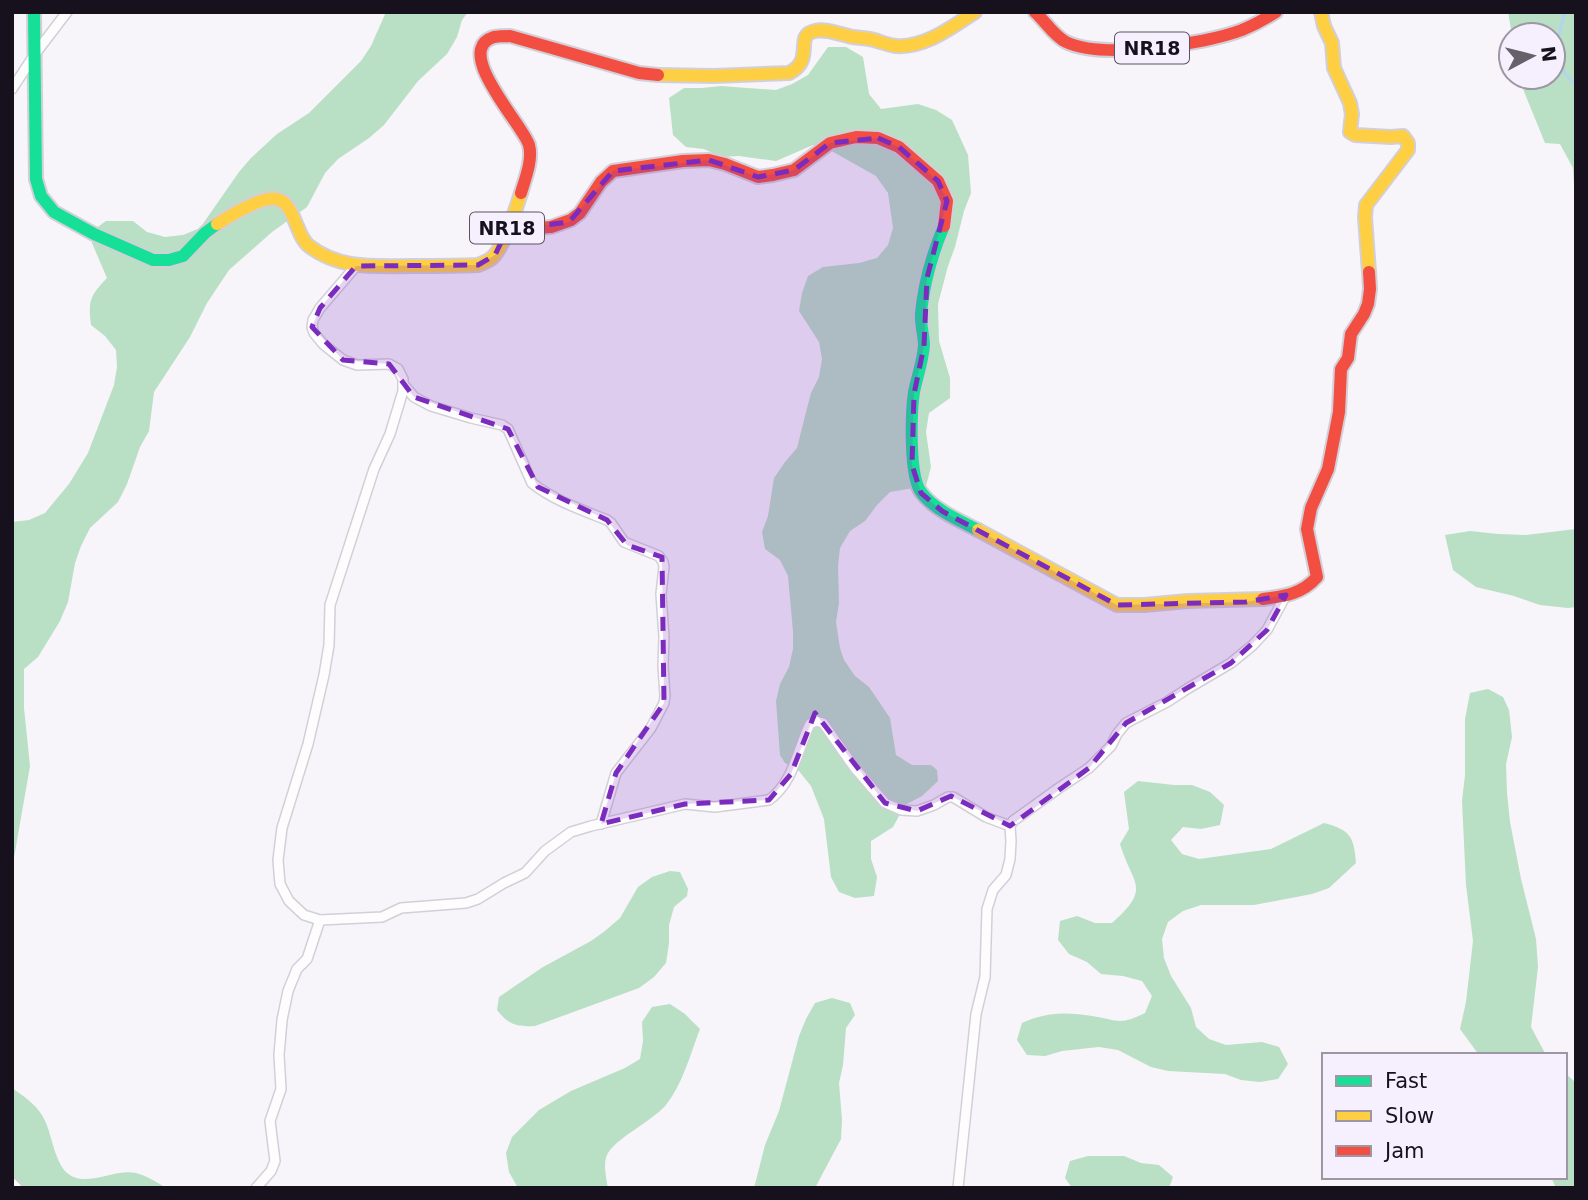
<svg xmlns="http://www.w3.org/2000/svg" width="1588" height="1200" viewBox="0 0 1588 1200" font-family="'DejaVu Sans',sans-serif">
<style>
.forest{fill:#b9dfc4}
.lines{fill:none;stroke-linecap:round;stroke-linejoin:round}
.stream{stroke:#b2d2f6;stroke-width:2.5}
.street-casing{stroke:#d3cfd8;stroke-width:12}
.fast-casing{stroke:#d3cfd8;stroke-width:16}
.slow-casing{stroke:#d3cfd8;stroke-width:16}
.jam-casing{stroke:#d3cfd8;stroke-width:16}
.street{stroke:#fefdfe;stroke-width:9}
.fast{stroke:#16e098;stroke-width:12}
.slow{stroke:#ffcf43;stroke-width:12}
.jam{stroke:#f24e42;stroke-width:12}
.marked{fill:#7b2cbf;fill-opacity:0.2;stroke:#7b2cbf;stroke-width:5;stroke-dasharray:14 9;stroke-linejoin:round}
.labels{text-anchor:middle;stroke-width:6;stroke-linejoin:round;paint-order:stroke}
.shield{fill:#f6f0fe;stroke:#5a5460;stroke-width:2}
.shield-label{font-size:19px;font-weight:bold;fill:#17111d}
</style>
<rect width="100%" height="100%" fill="#f7f4fa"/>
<g class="forest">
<path d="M 386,12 L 468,12 L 462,20 L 457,37 L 447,54 L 418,81 L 384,125 L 369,138 L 338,159 L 325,173 L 307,207 L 272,232 L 229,270 L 207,303 L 190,337 L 154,392 L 149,431 L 140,447 L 127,484 L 118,502 L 90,528 L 81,546 L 75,563 L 68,602 L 60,621 L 38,657 L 24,669 L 24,708 L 30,766 L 12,869 L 12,522 L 29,520 L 45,513 L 69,484 L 88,453 L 114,385 L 117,367 L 116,350 L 105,336 L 91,325 C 88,300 90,296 107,278 L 92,243 L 95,229 L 106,221 L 133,221 L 147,232 L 165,237 L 183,235 L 200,228 L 239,172 L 251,158 L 277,134 L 309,113 L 361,61 L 371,46 Z"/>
<path d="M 1508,12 L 1576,12 L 1576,223 L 1573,168 L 1560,144 L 1545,143 L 1523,89 L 1521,77 L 1553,77 L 1553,35 L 1512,35 Z"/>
<path d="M 828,47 L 846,47 L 863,57 L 869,94 L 881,109 L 918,104 L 936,110 L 952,120 L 968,155 L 971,193 L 964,211 L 955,247 L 948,266 L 938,304 L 939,341 L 950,378 L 950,398 L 929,413 L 926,432 L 931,467 L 926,486 L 890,492 L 877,505 L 865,521 L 850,531 L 840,548 L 838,566 L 839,603 L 836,622 L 840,648 L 844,660 L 855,676 L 869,687 L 890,718 L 896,755 L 912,765 L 931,765 L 937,770 L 938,781 L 922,796 L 905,805 L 893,827 L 871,841 L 871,859 L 877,877 L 874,896 L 855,898 L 839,892 L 831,877 L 824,819 L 811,786 L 799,771 L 785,763 L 780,755 L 776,701 L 780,684 L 789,667 L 793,649 L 793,632 L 788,576 L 780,560 L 765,549 L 762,532 L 768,516 L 774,478 L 785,462 L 797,448 L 806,412 L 811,393 L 819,377 L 822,359 L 819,342 L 799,311 L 802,293 L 808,276 L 823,267 L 859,263 L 877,258 L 888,245 L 893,228 L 888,193 L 876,176 L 828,149 L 813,145 L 776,161 L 739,156 L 721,157 L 704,149 L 686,147 L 673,135 L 669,98 L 684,88 L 702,88 L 721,86 L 776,90 L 792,84 L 808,75 Z"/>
<path d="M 1576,529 L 1576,607 L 1568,608 L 1540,605 L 1514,596 L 1476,587 L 1453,570 L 1445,535 L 1470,531 L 1498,534 L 1526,535 Z"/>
<path d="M 1488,689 L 1503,697 L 1509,710 L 1512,737 L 1506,764 L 1507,793 L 1510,822 L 1521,879 L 1536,939 L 1538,967 L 1531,1027 L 1546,1055 L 1479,1055 L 1460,1029 L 1466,1002 L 1473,941 L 1466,885 L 1462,801 L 1465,775 L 1465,719 L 1470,693 Z"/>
<path d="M 1138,781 L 1174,785 L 1192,785 L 1210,792 L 1224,805 L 1220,825 L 1201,829 L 1183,827 L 1171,840 L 1182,854 L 1199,859 L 1271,849 L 1324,823 C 1350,830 1354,836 1356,863 L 1329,888 L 1312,894 L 1254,905 L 1201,905 L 1183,911 L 1168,922 L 1162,939 L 1164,958 L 1171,976 L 1191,1008 L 1196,1027 L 1209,1039 L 1226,1045 L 1262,1042 L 1279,1047 L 1288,1064 L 1278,1079 L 1260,1082 L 1241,1080 L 1225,1074 L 1168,1071 L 1151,1067 L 1118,1050 L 1099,1047 L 1062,1051 L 1045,1056 L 1027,1055 L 1017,1040 L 1022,1023 C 1046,1012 1067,1012 1092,1016 C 1118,1020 1119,1026 1145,1013 L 1152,996 L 1142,981 L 1123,976 L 1101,974 L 1087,962 L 1069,954 L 1058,940 L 1060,921 L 1077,916 L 1095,923 L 1112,923 C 1152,887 1133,886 1120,844 L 1129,829 L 1124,792 Z"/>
<path d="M 670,871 L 680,872 L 688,889 L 687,896 L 674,907 L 669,925 L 669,943 L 666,963 L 654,977 L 639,988 L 535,1026 C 516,1027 509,1025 497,1010 L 499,997 L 543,967 L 591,941 L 605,931 L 620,918 L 638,887 L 652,877 Z"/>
<path d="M 832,998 L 850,1003 L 855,1015 L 846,1028 L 843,1065 L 839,1083 L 842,1120 L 841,1139 L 815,1188 L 754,1188 L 765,1145 L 779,1111 L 799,1036 L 806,1019 L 815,1003 Z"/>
<path d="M 670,1004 L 685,1014 L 700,1029 C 690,1055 683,1083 666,1105 C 652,1121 613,1140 607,1155 C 603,1164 606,1178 608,1188 L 518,1188 L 509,1172 L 506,1153 L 512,1137 L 539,1110 L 571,1091 L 625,1068 L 640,1059 L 643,1041 L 642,1022 L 652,1007 Z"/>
<path d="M 1565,1073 L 1576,1083 L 1576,1188 L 1556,1188 L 1551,1177 L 1565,1177 Z"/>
<path d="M 12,1088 C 26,1098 39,1106 46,1123 C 52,1137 55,1162 67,1173 C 87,1189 113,1168 136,1173 C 147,1176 157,1182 166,1188 L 12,1188 Z"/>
<path d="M 1088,1156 L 1124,1156 L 1141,1163 L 1159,1165 L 1173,1177 L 1169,1188 L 1072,1188 L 1065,1178 L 1070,1161 Z"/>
</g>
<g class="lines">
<path class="stream" d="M 1565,12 C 1556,43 1550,62 1576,85"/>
<defs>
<g id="street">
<path d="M 12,89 L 35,54 L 67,12"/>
<path d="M 356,266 L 320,308 L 313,320 L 312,327 L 314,333 L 323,344 L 343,360 L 357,365 L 389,364 L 398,369 L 403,379 L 403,391 L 390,434 L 374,469 L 330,605 L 329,645 L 324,675 L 308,744 L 282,828 L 278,860 L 280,884 L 289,901 L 304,915 L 320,920 L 382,917 L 401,908 L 466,903 L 478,899 L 504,883 L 525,873 L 545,851 L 571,832 L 591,826 L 685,804 L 715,807 L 769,800 C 794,782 797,750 810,724 L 816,721 L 823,723 L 854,767 L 885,803 L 901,810 L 917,811 L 934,805 L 948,797 L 953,797 L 986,817 L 1010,826"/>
<path d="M 403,384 L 414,397 L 431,406 L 471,418 L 502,425 L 508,429 L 532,483 C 553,500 582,510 607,520 L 611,523 L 624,542 L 659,556 L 663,562 L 664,567 L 661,594 L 664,637 L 663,666 L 665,696 L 664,703 L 651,728 L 616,773 L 601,824"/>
<path d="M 12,1183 L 17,1188"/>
<path d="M 256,1188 L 271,1171 L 275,1161 L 270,1121 L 281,1089 L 279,1055 L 282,1020 L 288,991 L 297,969 L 307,959 L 320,920"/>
<path d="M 958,1188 L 976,1014 L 985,977 L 987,909 L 993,890 L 1006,875 L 1010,859 L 1011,841 L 1010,826 L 1013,821 L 1059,788 L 1089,768 L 1111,746 L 1117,734 L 1126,723 L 1167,702 L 1187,689 L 1231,663 L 1253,645 L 1267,630 L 1286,595"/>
</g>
<g id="fast">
<path d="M 34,12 L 36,179 L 41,196 L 54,212 L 94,234 L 153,260 L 169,260 L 183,256 L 205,233 L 217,224"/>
<path d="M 944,226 C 932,254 924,283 921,313 C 920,324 924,335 924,345 C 923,361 917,377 914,392 C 911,413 909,476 921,492 C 933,509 960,521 978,530"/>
</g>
<g id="slow">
<path d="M 1321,12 L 1324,26 L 1332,43 L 1334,68 L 1350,103 L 1352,114 L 1350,132 L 1355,135 L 1391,137 L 1403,136 L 1408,143 L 1408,150 L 1366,205 L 1365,217 L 1369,272"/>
<path d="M 658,75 L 714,76 L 789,73 C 816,60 793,35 815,31 C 827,28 841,35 853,37 C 860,38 867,38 874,40 C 881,42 888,45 896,46 C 925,48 952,27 975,12"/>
<path d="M 217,224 C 230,216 259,197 276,199 C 295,202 295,235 309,246 C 340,270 376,266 413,266 C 435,266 456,266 478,265 C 483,263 489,261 493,257 C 506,243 515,211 521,193"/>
<path d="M 978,530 L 1117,605 L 1144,605 L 1188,601 L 1263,599"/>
</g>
<g id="jam">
<path d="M 1035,12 C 1045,21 1054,36 1066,42 C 1103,60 1205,44 1242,30 C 1254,25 1265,19 1276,12"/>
<path d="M 521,193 C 525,179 533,160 529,145 C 524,126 451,50 494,37 C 499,36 505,36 510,36 L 639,73 L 658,75"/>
<path d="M 507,230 L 551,227 L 571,220 L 580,213 L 601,182 L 613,171 L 683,161 L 709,160 L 725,164 L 758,177 L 773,175 L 794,170 L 830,143 L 856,137 L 878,138 L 899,147 L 938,181 L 947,201 L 944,226"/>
<path d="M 1263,599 C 1285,596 1302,594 1317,577 L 1307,529 L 1311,508 L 1328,469 L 1339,412 L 1341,369 L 1348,358 L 1351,334 L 1364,314 L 1368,304 L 1370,289 L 1369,272"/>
</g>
</defs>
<use href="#street" class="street-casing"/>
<use href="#fast" class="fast-casing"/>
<use href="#slow" class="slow-casing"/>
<use href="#jam" class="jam-casing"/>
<use href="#street" class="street"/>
<use href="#fast" class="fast"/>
<use href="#slow" class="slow"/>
<use href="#jam" class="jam"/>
</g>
<path class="marked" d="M 878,138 L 899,147 L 938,181 L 947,201 L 927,278 L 924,346 L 914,394 L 912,465 L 921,493 L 942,511 L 1117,605 L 1246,602 L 1286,595 L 1267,630 L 1231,663 L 1126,723 L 1089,768 L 1010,826 L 951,796 L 917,811 L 885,803 L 815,713 L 791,774 L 769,800 L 685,804 L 601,824 L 616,773 L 664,703 L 662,557 L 627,545 L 607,520 L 538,487 L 508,429 L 414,397 L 389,364 L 343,360 L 312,327 L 320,308 L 356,266 L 478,265 L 495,255 L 507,230 L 569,222 L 613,171 L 709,160 L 758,177 L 794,170 L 830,143 Z"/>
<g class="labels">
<g class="shield">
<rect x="1115" y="32.5" width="74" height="31" rx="5"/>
<rect x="470" y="212.5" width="74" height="31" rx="5"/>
</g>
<g class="shield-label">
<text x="1152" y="55">NR18</text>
<text x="507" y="235">NR18</text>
</g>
</g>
<rect width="1588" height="1200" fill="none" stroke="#17111d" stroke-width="28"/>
<rect x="1322" y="1053" width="245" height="126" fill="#f6f0fe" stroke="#9d97a4" stroke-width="2"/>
<rect x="1336" y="1076" width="35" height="10" fill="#16e098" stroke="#9d97a4" stroke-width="2"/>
<text x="1385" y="1088" font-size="21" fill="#17111d">Fast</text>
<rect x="1336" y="1111" width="35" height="10" fill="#ffcf43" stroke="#9d97a4" stroke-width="2"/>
<text x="1385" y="1123" font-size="21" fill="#17111d">Slow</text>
<rect x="1336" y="1146" width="35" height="10" fill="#f24e42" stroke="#9d97a4" stroke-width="2"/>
<text x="1385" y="1158" font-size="21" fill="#17111d">Jam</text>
<g transform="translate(1532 56) rotate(83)"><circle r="33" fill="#f6f0fe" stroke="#9d97a4" stroke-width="2"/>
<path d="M0-5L12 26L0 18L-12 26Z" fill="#65606a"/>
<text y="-10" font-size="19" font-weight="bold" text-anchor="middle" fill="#17111d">N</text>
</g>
</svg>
